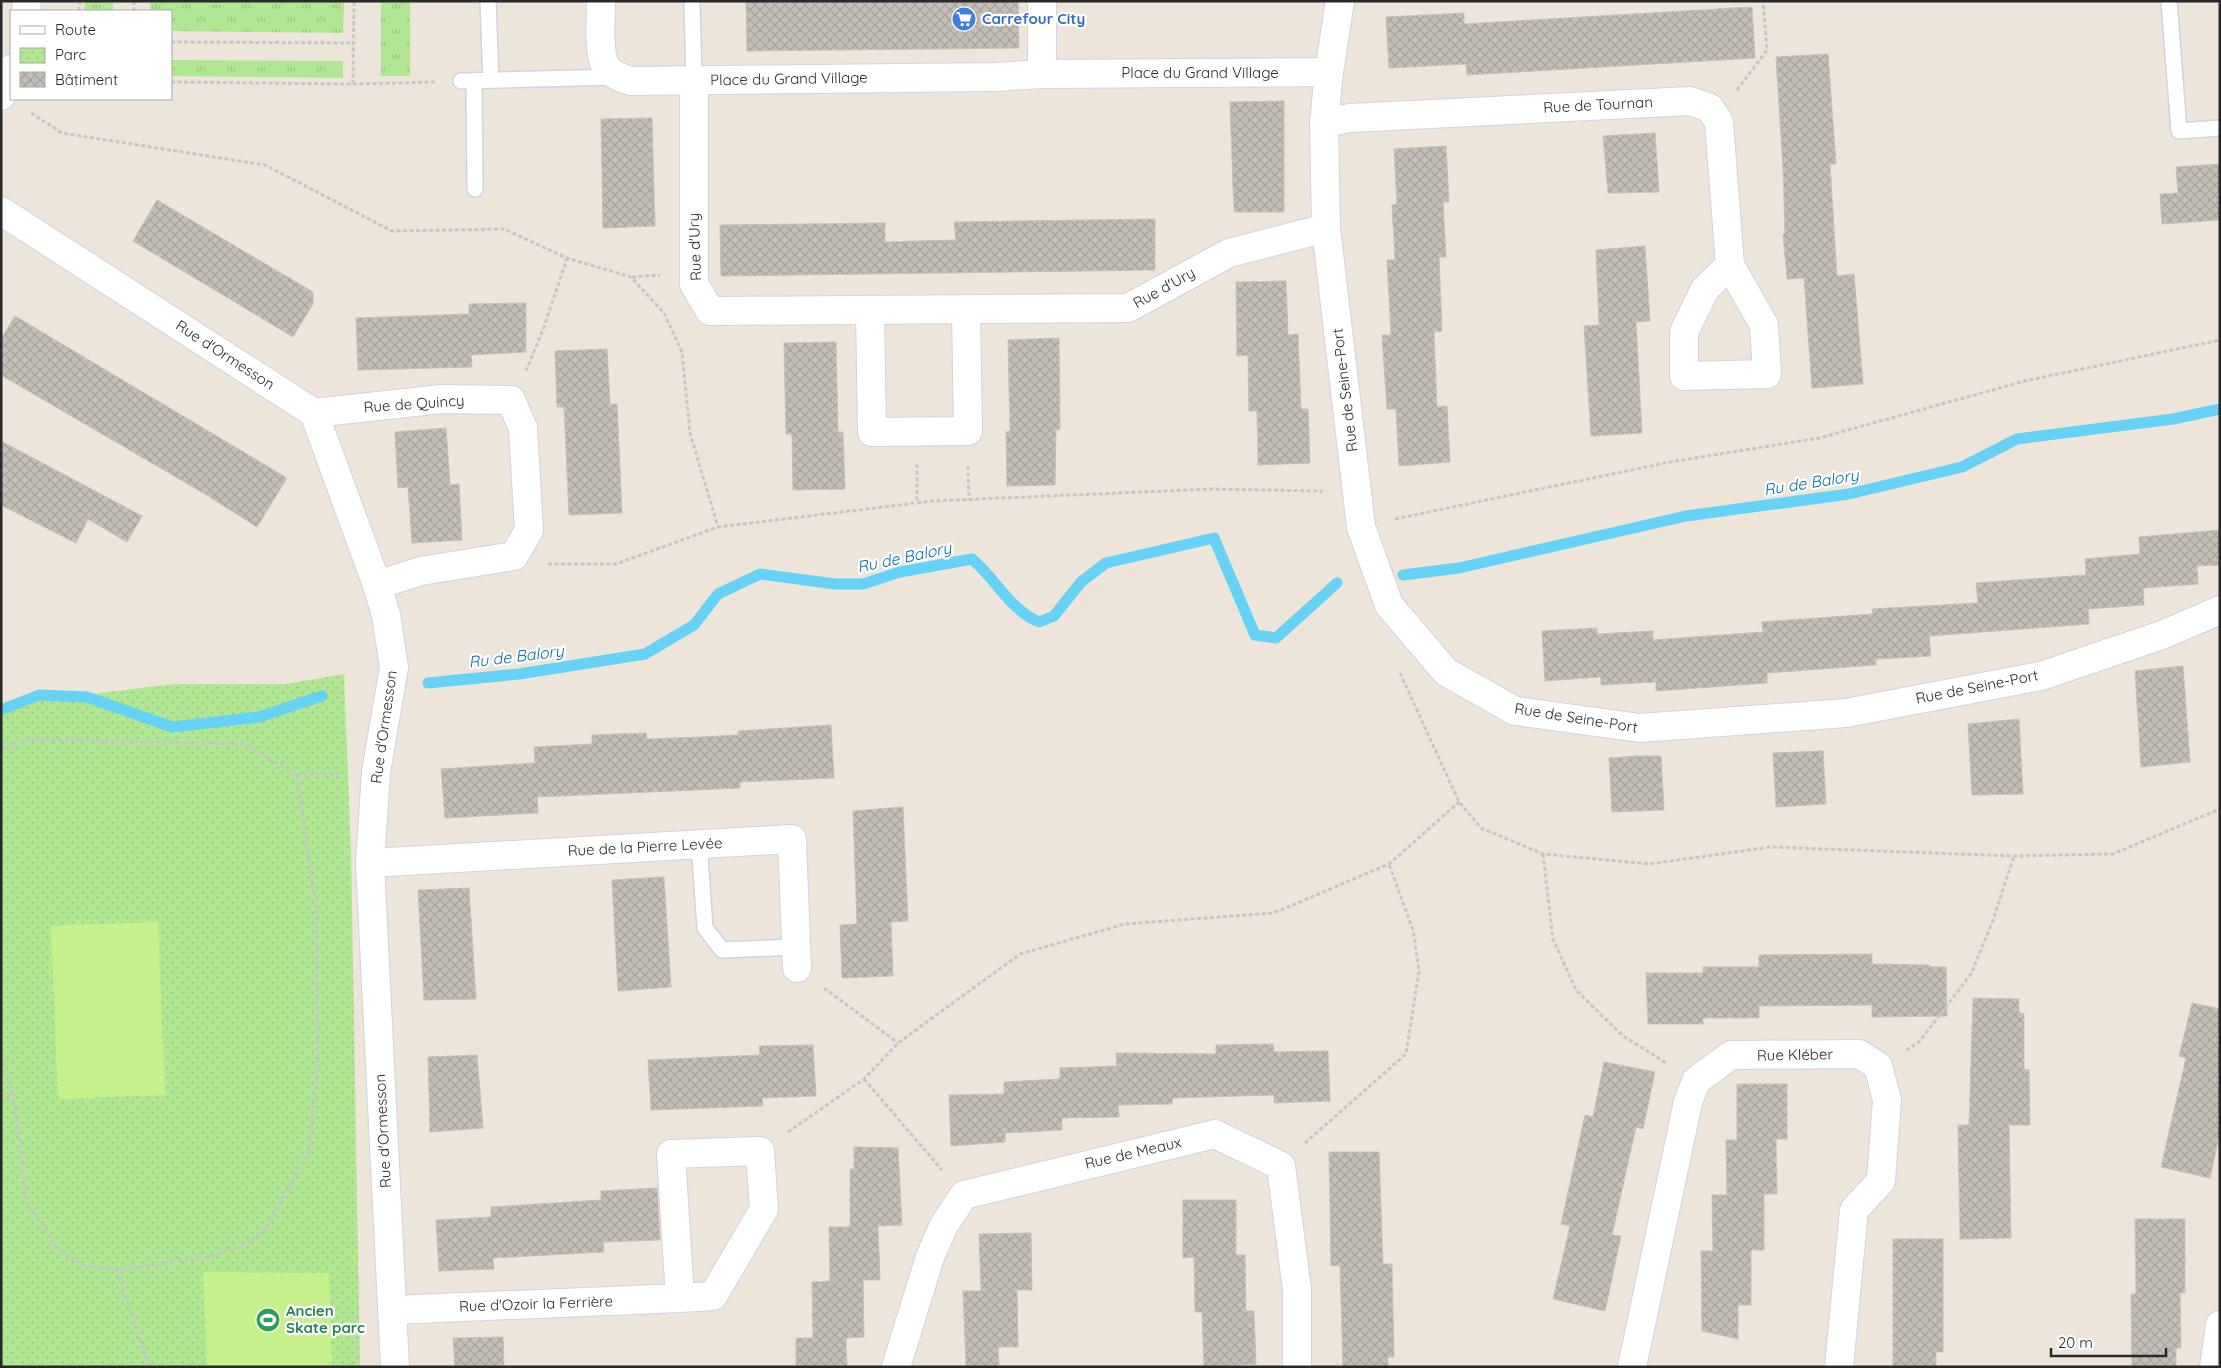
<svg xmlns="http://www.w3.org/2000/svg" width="2221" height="1368" viewBox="0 0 2221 1368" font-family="Quicksand,sans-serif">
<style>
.grass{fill:url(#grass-tufts)}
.park{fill:url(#park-dots)}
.pitch{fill:#c7f08d}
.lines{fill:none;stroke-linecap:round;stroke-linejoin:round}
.stream{stroke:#65d2f6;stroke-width:11}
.building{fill:url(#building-cross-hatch);stroke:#c8c1b4}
.lane-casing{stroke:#cfd3e4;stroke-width:18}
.street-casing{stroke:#cfd3e4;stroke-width:30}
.secondary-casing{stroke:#cfd3e4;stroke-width:30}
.path{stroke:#c7c7c7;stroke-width:3;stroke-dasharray:4 2.5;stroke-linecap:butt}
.lane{stroke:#fff;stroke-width:15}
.street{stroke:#fff;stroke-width:28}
.secondary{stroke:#fff;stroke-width:28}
.labels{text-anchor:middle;stroke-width:4.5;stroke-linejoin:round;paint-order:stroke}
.shop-label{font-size:15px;font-weight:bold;fill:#366cbe;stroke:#fff;text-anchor:start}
.street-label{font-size:15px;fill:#292929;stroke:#fff}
.leisure-label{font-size:15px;font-weight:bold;fill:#27864d;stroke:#fff;text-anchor:start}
.water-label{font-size:16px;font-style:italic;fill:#046ea3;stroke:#fff}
</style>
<defs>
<pattern id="grass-tufts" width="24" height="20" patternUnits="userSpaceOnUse" patternTransform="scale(1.25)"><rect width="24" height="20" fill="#b1e792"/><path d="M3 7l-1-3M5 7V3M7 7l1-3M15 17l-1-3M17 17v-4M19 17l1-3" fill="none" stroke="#98c67e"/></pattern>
<pattern id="park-dots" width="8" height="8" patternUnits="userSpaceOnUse" patternTransform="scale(1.25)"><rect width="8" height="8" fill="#b1e792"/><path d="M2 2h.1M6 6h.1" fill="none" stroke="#98c67e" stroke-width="1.8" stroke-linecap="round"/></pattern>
<pattern id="building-cross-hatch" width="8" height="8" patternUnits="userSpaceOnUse" patternTransform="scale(1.25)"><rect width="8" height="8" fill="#c4beb7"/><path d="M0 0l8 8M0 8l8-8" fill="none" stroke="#a8a39d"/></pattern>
</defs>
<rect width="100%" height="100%" fill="#ede4da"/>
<g class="grass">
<path d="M 85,1 L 113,1 L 113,11 L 84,11 Z"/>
<path d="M 150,1 L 344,1 L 343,33 L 171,31 L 171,11 L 150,11 Z"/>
<rect x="381" y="1" width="29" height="75"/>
<path d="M 171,60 L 343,61 L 343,78 L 171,76 Z"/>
</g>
<path class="park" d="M 344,674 L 351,853 L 360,1367 L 1,1367 L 1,705 L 175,684 L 286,684 Z"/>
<g class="pitch">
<path d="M 158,922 L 165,1095 L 58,1099 L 51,926 Z"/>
<path d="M 203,1272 L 329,1273 L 332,1367 L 207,1367 Z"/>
</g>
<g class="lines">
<g class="stream">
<path d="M 1403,575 L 1459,568 L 1686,516 L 1849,494 L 1962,467 L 2017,439 L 2173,419 L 2220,409"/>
<path d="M 428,683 L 519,674 L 645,654 L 694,625 L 718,594 L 760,574 L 835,584 L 863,584 L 900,572 L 972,559 C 996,579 1010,610 1039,622 L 1054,616 L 1081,582 L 1106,563 L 1214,538 L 1255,635 L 1276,638 L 1337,583"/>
<path d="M 1,710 L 39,695 L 87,697 L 172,727 L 259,717 L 322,696"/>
</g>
</g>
<g class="building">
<path d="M 746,1 L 1018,1 L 1019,48 L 747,51 Z"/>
<path d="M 1752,7 L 1755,58 L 1467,75 L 1466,64 L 1389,68 L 1386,17 L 1464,13 L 1464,24 Z"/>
<path d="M 1828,54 L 1836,164 L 1830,164 L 1837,276 L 1854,274 L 1863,384 L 1812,388 L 1804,278 L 1787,279 L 1783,234 L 1785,234 L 1783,168 L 1776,57 Z"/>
<path d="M 1284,101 L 1284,212 L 1234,212 L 1230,102 Z"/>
<path d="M 652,118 L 655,226 L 603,228 L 601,119 Z"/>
<path d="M 1655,133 L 1659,192 L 1608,193 L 1603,136 Z"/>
<path d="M 1446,146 L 1449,202 L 1443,202 L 1446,257 L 1439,257 L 1442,331 L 1434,332 L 1437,407 L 1447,406 L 1450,462 L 1399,466 L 1396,409 L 1387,409 L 1382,335 L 1391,335 L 1387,260 L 1395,260 L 1392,205 L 1397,204 L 1394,149 Z"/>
<path d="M 2220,164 L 2219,220 L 2162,224 L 2160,194 L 2178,193 L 2176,167 Z"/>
<path d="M 157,200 L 313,292 L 313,304 L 293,337 L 133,241 Z"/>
<path d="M 1155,219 L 1155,270 L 721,276 L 720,225 L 885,223 L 885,242 L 956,240 L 954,222 Z"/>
<path d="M 1645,246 L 1650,321 L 1636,322 L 1642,433 L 1591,436 L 1584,326 L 1599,325 L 1596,250 Z"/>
<path d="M 1286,281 L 1288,335 L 1298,334 L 1301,409 L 1308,409 L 1310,463 L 1258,465 L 1257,411 L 1249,411 L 1248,355 L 1237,356 L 1236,282 Z"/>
<path d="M 526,303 L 526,352 L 471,355 L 472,367 L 358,370 L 356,318 L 469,314 L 469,304 Z"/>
<path d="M 15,316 L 287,478 L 257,527 L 205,494 L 1,375 L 1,339 Z"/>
<path d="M 1059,338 L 1060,429 L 1056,430 L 1055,485 L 1007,486 L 1006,432 L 1010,431 L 1008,340 Z"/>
<path d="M 836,342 L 838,432 L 843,432 L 845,489 L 793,490 L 792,434 L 786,434 L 784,343 Z"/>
<path d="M 607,349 L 610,404 L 617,404 L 622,513 L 569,515 L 564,407 L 557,407 L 555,351 Z"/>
<path d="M 446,428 L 450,485 L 459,484 L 462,540 L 412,543 L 408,487 L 398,488 L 395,432 Z"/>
<path d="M 1,441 L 142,516 L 127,542 L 88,519 L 76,543 L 1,505 Z"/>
<path d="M 2220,530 L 2220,565 L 2197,566 L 2198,584 L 2143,588 L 2144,605 L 2088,609 L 2089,624 L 1929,636 L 1931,656 L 1876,659 L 1876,665 L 1767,673 L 1767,683 L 1656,691 L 1656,682 L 1601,685 L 1601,677 L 1545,681 L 1542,631 L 1597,628 L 1597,634 L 1653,631 L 1653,640 L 1763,632 L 1762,622 L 1873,614 L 1872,609 L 1978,603 L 1976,583 L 2086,575 L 2085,559 L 2140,554 L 2139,537 Z"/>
<path d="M 2183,666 L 2190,762 L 2141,767 L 2135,671 Z"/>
<path d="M 2019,719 L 2023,794 L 1972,795 L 1968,724 Z"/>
<path d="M 831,725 L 834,778 L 740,782 L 740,788 L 537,797 L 538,813 L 445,818 L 441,769 L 535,763 L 534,747 L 592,744 L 592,735 L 646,733 L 647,739 L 701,737 L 738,735 L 738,731 Z"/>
<path d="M 1823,751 L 1826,804 L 1776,807 L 1773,753 Z"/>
<path d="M 1636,756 L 1661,756 L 1664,810 L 1612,812 L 1609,758 Z"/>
<path d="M 903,807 L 908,921 L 891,922 L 893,976 L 842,978 L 840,925 L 857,924 L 853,811 Z"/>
<path d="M 664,877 L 671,987 L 618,991 L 612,880 Z"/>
<path d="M 469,888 L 476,999 L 424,1000 L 418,890 Z"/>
<path d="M 1872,954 L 1872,964 L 1930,965 L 1929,967 L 1946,967 L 1947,1016 L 1872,1017 L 1872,1005 L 1759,1006 L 1759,1018 L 1703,1018 L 1703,1024 L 1648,1024 L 1646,973 L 1703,973 L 1703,967 L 1759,967 L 1759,955 Z"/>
<path d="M 1973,998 L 2019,999 L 2019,1013 L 2024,1014 L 2024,1069 L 2029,1070 L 2030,1125 L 2009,1125 L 2011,1238 L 1960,1239 L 1958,1125 L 1969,1125 Z"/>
<path d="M 2192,1003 L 2220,1009 L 2220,1131 L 2210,1178 L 2161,1167 L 2186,1058 L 2179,1056 Z"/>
<path d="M 1273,1044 L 1274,1052 L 1328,1051 L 1330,1101 L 1274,1103 L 1274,1095 L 1173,1098 L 1172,1104 L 1118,1105 L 1119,1117 L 1062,1118 L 1062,1130 L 1005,1133 L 1005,1142 L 951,1146 L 949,1095 L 1004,1094 L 1004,1082 L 1060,1079 L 1060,1068 L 1117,1066 L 1116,1053 L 1216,1054 L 1216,1045 Z"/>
<path d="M 813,1045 L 816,1096 L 762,1098 L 763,1106 L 651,1110 L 648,1060 L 760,1055 L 759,1046 Z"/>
<path d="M 477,1055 L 483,1128 L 430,1132 L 428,1057 Z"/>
<path d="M 1604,1062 L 1655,1072 L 1643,1129 L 1636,1127 L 1612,1235 L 1621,1236 L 1605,1311 L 1553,1299 L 1570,1226 L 1561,1224 L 1585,1115 L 1593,1117 Z"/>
<path d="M 1737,1084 L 1787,1084 L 1787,1139 L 1776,1139 L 1777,1194 L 1764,1194 L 1764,1250 L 1751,1250 L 1751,1305 L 1738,1305 L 1738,1339 L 1702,1331 L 1701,1251 L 1713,1251 L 1712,1195 L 1727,1195 L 1726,1140 L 1737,1140 Z"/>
<path d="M 854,1147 L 898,1148 L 902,1225 L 878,1226 L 880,1280 L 863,1280 L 864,1337 L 846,1338 L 847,1367 L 796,1367 L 796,1338 L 813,1338 L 812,1282 L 830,1281 L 829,1227 L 850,1227 L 850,1169 L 854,1169 Z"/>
<path d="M 1329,1152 L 1379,1152 L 1383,1264 L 1392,1264 L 1394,1357 L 1388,1357 L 1388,1367 L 1343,1367 L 1340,1265 L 1331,1266 Z"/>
<path d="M 657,1188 L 660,1240 L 603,1242 L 604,1252 L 493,1258 L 494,1269 L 439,1271 L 436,1220 L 491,1217 L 491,1207 L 601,1200 L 601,1191 Z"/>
<path d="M 1183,1200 L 1236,1200 L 1236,1255 L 1245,1255 L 1246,1311 L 1254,1311 L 1256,1364 L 1204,1367 L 1202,1312 L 1195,1312 L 1194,1257 L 1183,1258 Z"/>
<path d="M 2135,1219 L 2185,1219 L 2185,1293 L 2180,1293 L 2181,1348 L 2176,1348 L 2176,1367 L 2132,1367 L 2131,1294 L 2136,1294 Z"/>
<path d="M 1031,1233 L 1032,1290 L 1017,1290 L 1018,1347 L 998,1347 L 999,1367 L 966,1367 L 963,1291 L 981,1291 L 979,1234 Z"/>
<path d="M 1893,1239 L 1943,1239 L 1943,1352 L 1936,1352 L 1936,1367 L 1893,1367 Z"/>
<path d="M 503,1337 L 504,1367 L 455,1367 L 453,1338 Z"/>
</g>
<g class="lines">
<defs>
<g id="lane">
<path d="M 488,1 L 491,80"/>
<path d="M 692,1 L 694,80"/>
<path d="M 2169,1 L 2179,131 L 2220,128"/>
<path d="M 461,81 L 617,77"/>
<path d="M 474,81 L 475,189"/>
<path d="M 699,843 L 705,928 L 722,950 L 796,947"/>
</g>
<g id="street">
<path d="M 601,1 C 601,17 598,51 605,65 C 610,74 621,78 631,81 L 996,77 L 1042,74 L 1329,72"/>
<path d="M 1042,1 L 1042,74"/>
<path d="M 1340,1 L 1329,72 L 1324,123 L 1326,228 L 1361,527 L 1389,605 L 1446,672 L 1515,711 L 1640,728 L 1846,713 L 2041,676 L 2162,635 L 2220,610"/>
<path d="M 694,80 L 694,284 L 710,311 L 1128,308 L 1229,253 L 1326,228"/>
<path d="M 1324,123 L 1350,118 L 1690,101 L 1710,108 L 1719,122 L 1730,265 L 1705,289 L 1684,332 L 1684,376 L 1767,374 L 1764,325 L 1730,265"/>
<path d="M 1,211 L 314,413 L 377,585 L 386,615 L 394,667 L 376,772 L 370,863 L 395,1367"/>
<path d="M 870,310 L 872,432 L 968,431 L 966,309"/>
<path d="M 314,413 L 442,399 L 511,400 L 523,428 L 529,530 L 514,556 L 421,571 L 377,585"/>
<path d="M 370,863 L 792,839 L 797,968"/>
<path d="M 393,1310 L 680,1298 L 671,1154 L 760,1151 L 764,1209 L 713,1296 L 680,1298"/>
<path d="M 896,1367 L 930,1257 L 944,1225 L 964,1195 L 1215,1134 L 1281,1166 L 1297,1290 L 1297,1367"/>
<path d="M 1632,1367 L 1688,1102 L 1696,1081 L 1731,1055 L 1859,1054 L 1878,1066 L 1887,1100 L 1881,1181 L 1854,1210 L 1839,1367"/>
<path d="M 2214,1367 L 2220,1325"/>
</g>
<g id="secondary">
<path d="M 26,11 L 27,1"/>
<path d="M 1,96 L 11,69"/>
</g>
</defs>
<use href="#lane" class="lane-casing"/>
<use href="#street" class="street-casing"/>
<use href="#secondary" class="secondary-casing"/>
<g class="path">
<path d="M 134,1 L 134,11"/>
<path d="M 79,11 L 80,1"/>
<path d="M 171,42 L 353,43"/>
<path d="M 171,82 L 353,84 L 436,82"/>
<path d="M 353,84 L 354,1"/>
<path d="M 1737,90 L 1767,50 L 1763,1"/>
<path d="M 31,113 L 62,133 L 265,165 L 392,231 L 504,229 L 567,258 L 631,277 L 664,313 L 682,352 L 690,433 L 718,527"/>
<path d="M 632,277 L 660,275"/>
<path d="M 526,371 L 544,327 L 567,258"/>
<path d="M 917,464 L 917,503"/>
<path d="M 968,466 L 969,500"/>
<path d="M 1395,519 L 1670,462 L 1819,438 L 2025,381 L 2220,340"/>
<path d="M 548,564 L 616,564 L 718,527 L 932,501 L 1211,489 L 1321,491 L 1322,493"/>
<path d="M 1400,673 L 1459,802 L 1481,828 L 1543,854 L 1650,864 L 1770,847 L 2014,856 L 2113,854 L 2220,809"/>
<path d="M 1,748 L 28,739 L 244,744 L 297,775 L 316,912 L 318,1060 L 309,1150 L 267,1228 L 242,1246 L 206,1257 L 117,1270 L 85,1266 L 56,1248 L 26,1200 L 14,1095 L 1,1064"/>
<path d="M 297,775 L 342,773"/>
<path d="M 1543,854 L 1553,939 L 1576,990 L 1623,1036 L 1668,1064"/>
<path d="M 824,988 L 898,1043"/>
<path d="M 1906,1050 L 1919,1042 L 1971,974 L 1992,923 L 2014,856"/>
<path d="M 864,1079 L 942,1170"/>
<path d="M 1,1093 L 14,1095"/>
<path d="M 788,1132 L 864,1079 L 898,1043 L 1020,954 L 1125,924 L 1274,913 L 1389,864 L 1459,802"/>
<path d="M 1305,1143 L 1406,1054 L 1419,971 L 1413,930 L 1389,864"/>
<path d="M 117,1270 L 149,1367"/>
</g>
<use href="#lane" class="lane"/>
<use href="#street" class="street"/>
<use href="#secondary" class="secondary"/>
</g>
<defs>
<symbol id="supermarket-disc" viewBox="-11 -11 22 22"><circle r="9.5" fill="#3f7fe0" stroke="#fff"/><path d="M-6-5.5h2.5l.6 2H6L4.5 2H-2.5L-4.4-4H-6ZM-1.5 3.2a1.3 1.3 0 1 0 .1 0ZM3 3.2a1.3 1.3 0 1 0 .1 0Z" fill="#fff"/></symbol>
<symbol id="stadium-disc" viewBox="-11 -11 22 22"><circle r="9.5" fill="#2e9e5b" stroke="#fff"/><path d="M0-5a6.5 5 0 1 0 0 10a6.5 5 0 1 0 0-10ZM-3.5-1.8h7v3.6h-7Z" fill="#fff"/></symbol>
</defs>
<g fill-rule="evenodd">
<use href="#supermarket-disc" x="950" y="5" width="28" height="28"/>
<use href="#stadium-disc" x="254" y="1306" width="28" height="28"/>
</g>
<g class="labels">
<g class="shop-label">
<text x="982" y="24">Carrefour City</text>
</g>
<g class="street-label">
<text x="1200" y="78">Place du Grand Village</text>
<text transform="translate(789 79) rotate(-1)" y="5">Place du Grand Village</text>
<text transform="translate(1598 105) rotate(-3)" y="5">Rue de Tournan</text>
<text transform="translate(695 247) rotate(-92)" y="5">Rue d'Ury</text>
<text transform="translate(1164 288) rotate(-29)" y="5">Rue d'Ury</text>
<text transform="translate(225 355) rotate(33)" y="5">Rue d'Ormesson</text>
<text transform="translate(1345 390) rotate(-97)" y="5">Rue de Seine-Port</text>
<text transform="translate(414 404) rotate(-4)" y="5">Rue de Quincy</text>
<text transform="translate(1977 687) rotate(-11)" y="5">Rue de Seine-Port</text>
<text transform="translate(1576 718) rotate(9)" y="5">Rue de Seine-Port</text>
<text transform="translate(384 727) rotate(-82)" y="5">Rue d'Ormesson</text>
<text transform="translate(645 847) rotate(-3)" y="5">Rue de la Pierre Levée</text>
<text transform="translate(1795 1055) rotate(-1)" y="5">Rue Kléber</text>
<text transform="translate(383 1131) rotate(-93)" y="5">Rue d'Ormesson</text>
<text transform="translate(1133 1153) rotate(-13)" y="5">Rue de Meaux</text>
<text transform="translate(536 1304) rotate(-2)" y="5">Rue d'Ozoir la Ferrière</text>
</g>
<g class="leisure-label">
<text x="286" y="1316">Ancien<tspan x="286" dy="17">Skate parc</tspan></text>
</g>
<g class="water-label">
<text transform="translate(1811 482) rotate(-9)" y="6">Ru de Balory</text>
<text transform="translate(904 557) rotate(-12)" y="6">Ru de Balory</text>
<text transform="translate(516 656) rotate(-7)" y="6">Ru de Balory</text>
</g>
</g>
<rect width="2221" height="1368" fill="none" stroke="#292929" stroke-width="5"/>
<rect x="10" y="10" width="162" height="90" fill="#ffffff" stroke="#a9a9a9"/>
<rect x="20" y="26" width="25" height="8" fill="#ffffff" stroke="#a9a9a9"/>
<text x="55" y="35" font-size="15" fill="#292929">Route</text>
<rect x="20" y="48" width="25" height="15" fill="url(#park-dots)" stroke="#a9a9a9"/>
<text x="55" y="60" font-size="15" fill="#292929">Parc</text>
<rect x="20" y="72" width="25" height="15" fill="url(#building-cross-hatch)" stroke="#a9a9a9"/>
<text x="55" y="85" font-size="15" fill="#292929">Bâtiment</text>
<path d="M2051 1348v8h115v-8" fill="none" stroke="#292929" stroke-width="2.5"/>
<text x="2058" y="1348" font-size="15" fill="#292929" stroke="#ffffff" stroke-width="4" paint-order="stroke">20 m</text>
</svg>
